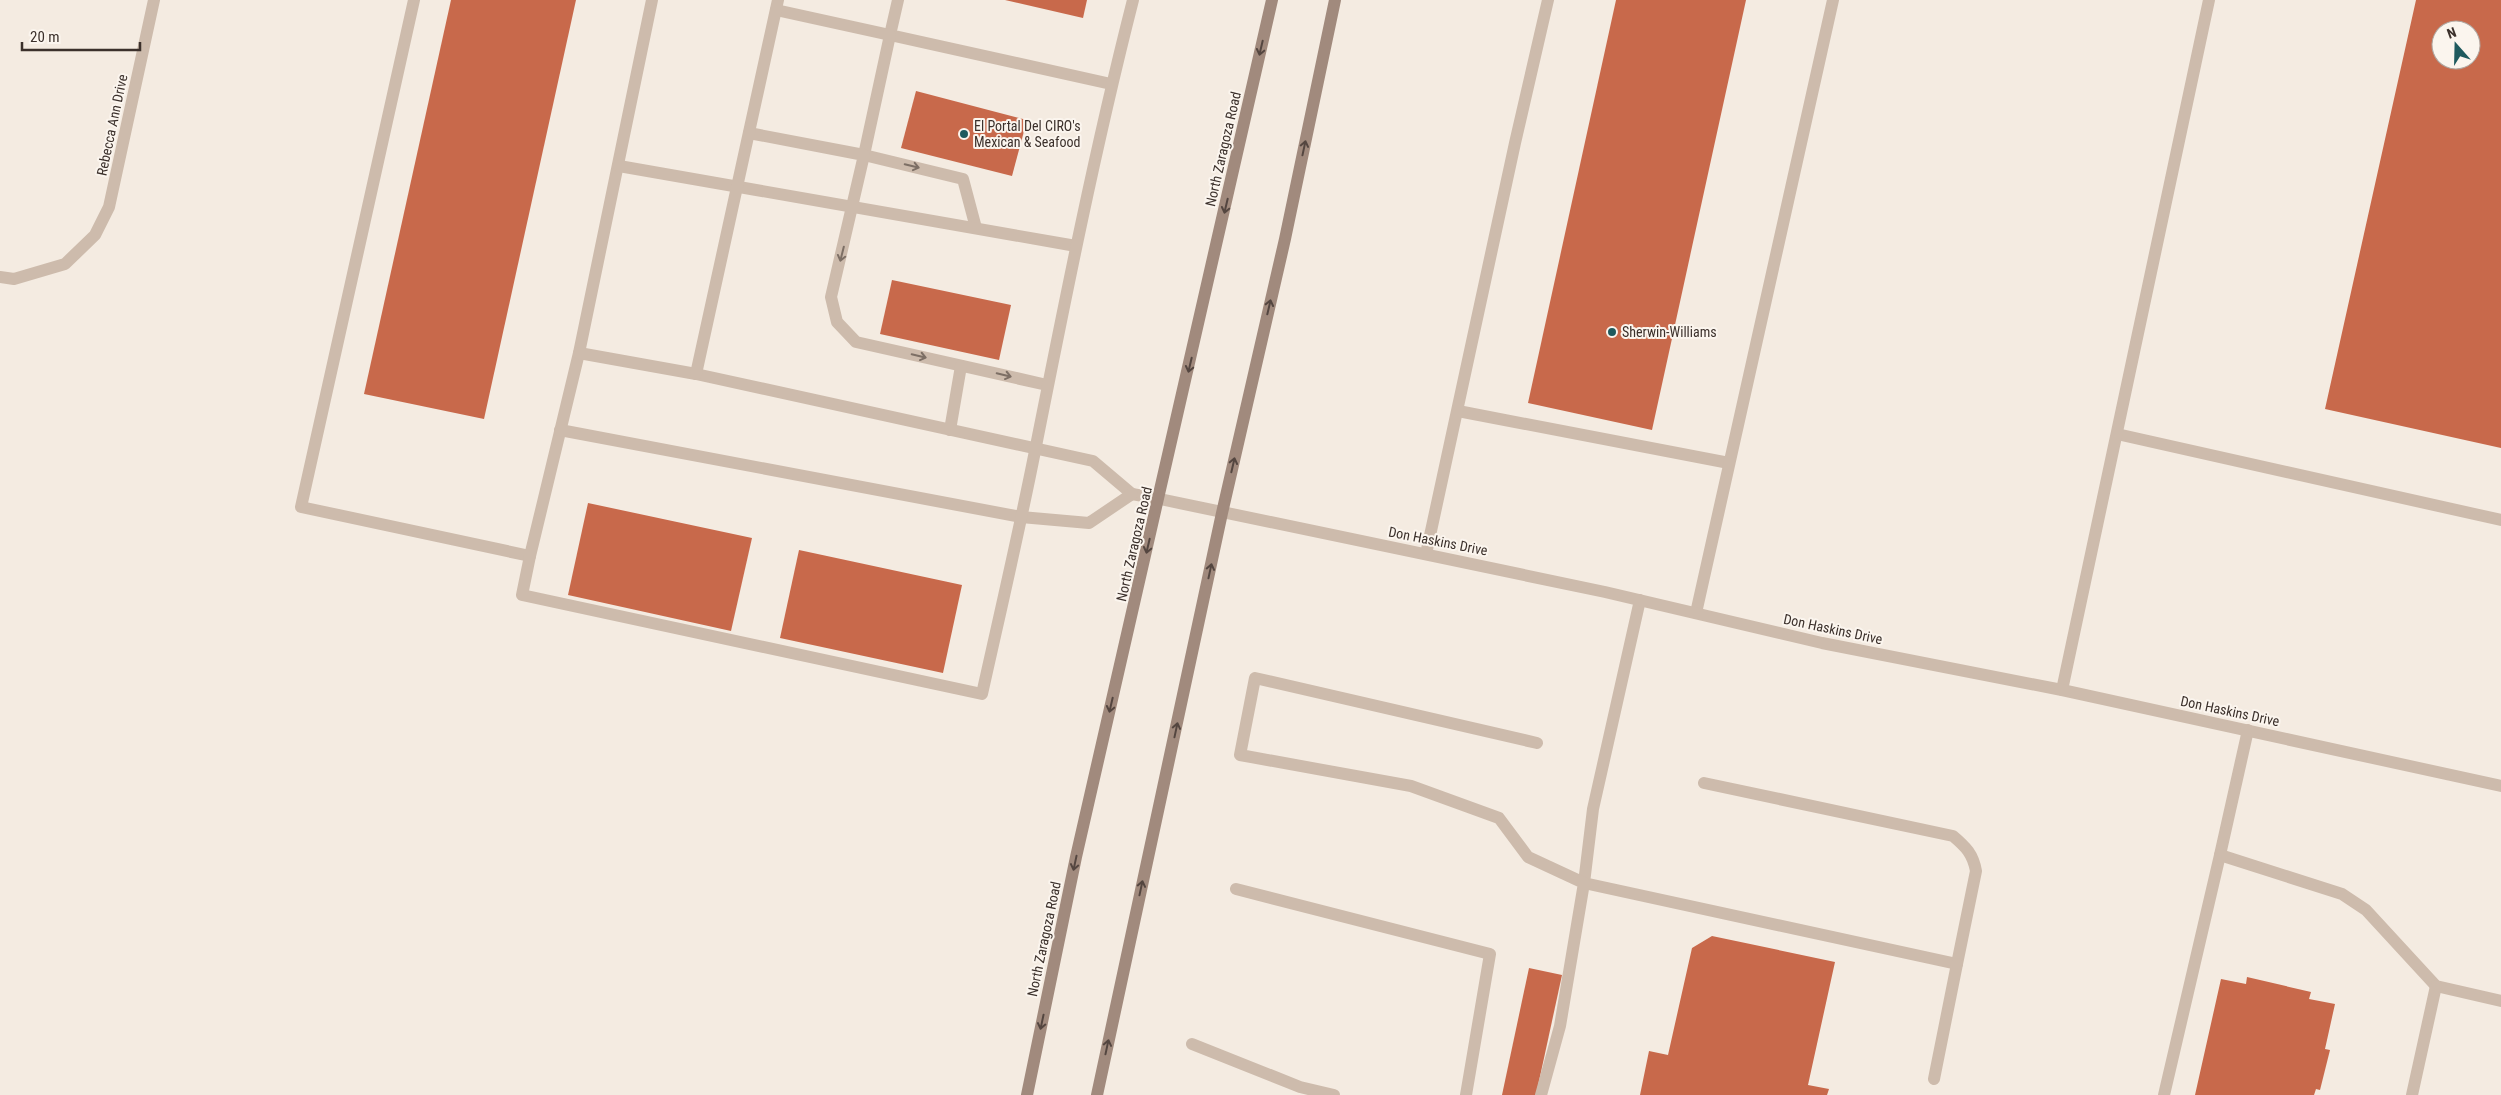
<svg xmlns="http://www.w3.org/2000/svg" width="2501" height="1095" viewBox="0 0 2501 1095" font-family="'Roboto Condensed',sans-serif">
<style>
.building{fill:#c8694b;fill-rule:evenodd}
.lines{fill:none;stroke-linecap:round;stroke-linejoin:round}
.service{stroke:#cdbbac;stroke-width:12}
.minor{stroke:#cdbbac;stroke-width:12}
.tertiary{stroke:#cdbbac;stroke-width:12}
.secondary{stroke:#a18a7d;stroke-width:12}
.oneway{stroke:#544640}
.oneway2{stroke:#7d6f65}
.poi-dot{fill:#1f5a5e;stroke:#fbf5ee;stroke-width:2}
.labels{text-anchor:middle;stroke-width:4;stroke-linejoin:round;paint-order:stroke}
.street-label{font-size:14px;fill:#3b302b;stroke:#fbf5ee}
.poi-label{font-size:14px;fill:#3b302b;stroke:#fbf5ee;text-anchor:start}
</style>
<rect width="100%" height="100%" fill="#f4ebe1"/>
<g class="building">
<path d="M 451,0 L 576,0 L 484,419 L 364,394 Z"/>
<path d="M 1005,0 L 1087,0 L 1083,18 Z"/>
<path d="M 1616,0 L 1746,0 L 1652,430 L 1528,403 Z"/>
<path d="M 2416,0 L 2501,0 L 2501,448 L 2325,409 ZM 2441,30 L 2471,30 L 2471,60 L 2441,60 Z"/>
<path d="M 916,91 L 1027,120 L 1012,176 L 901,148 Z"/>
<path d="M 892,280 L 1011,305 L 999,360 L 880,334 Z"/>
<path d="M 588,503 L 752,538 L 731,631 L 568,595 Z"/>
<path d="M 799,550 L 962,585 L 943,673 L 780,638 Z"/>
<path d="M 1712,936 L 1835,962 L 1808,1085 L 1829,1089 L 1827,1095 L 1640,1095 L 1649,1051 L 1668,1055 L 1692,948 Z"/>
<path d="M 1529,968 L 1562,975 L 1536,1095 L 1502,1095 Z"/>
<path d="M 2247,977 L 2311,992 L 2309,999 L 2335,1004 L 2325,1049 L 2330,1050 L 2320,1090 L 2316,1089 L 2314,1095 L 2195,1095 L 2221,979 L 2246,984 Z"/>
</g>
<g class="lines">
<g class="service">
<path d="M 414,0 L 301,507 L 530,556 L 579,353 L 652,0"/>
<path d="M 898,0 L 890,35 L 1111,84"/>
<path d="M 776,10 L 890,35 L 864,155 L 963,179 L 976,228"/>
<path d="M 749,133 L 864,155 L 831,297 L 837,322 L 856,342 L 1047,385"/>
<path d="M 619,166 L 1076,246"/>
<path d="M 579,353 L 696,374 L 1093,461 L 1132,494 L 1160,499"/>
<path d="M 696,374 L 778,0"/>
<path d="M 1458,411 L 1729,463"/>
<path d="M 560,430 L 1021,517 L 1089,523 L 1132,494"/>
<path d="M 950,430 L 961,366"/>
<path d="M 2117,434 L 2501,520"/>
<path d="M 1426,554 L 1515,143 L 1548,0"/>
<path d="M 530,556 L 522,595 L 982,694 C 1000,613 1019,532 1035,451 C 1065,300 1095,149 1133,0"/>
<path d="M 1640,600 L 1593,809 L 1584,883 L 1957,964 L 1976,871 C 1973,854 1966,847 1953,836 L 1704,783"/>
<path d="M 1696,613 L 1833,0"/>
<path d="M 2062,690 L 2209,0"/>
<path d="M 1537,743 L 1255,678 L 1240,755 L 1411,786 L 1499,818 L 1528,857 L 1584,883 L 1560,1026 L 1541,1095"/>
<path d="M 2220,855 L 2248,730"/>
<path d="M 1236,889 L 1490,954 L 1466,1095"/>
<path d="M 1192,1044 L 1300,1087 L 1334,1095"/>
<path d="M 1934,1079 L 1957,964"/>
<path d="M 2164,1095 L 2220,855 L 2342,894 L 2366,910 L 2436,986 L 2501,1001"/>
<path d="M 2412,1095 L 2436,986"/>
</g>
<path class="minor" d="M 0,277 L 14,279 L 65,264 L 95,235 L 109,207 L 154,0"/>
<path class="tertiary" d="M 1160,499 L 1605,592 L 1822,643 L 2062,690 L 2501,786"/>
<g class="secondary">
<path d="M 1027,1095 L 1076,857 L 1272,0"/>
<path d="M 1097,1095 L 1222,513 L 1285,239 L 1335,0"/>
</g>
</g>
<defs><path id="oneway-shaft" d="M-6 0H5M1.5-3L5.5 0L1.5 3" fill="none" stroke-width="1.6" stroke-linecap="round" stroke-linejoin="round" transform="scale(1.25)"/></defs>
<g class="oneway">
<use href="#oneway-shaft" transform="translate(1261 48) rotate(103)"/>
<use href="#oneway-shaft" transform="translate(1304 148) rotate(-78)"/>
<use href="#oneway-shaft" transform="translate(1226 206) rotate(103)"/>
<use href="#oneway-shaft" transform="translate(1269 307) rotate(-77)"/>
<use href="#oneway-shaft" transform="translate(1190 365) rotate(103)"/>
<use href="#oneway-shaft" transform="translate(1233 465) rotate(-77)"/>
<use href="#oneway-shaft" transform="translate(1148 546) rotate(103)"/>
<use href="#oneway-shaft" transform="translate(1210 571) rotate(-78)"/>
<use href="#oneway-shaft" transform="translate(1111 705) rotate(103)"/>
<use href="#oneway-shaft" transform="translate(1176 730) rotate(-78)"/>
<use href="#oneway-shaft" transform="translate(1075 863) rotate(102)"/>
<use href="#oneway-shaft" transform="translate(1141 888) rotate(-78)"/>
<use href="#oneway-shaft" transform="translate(1042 1022) rotate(102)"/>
<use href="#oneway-shaft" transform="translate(1107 1047) rotate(-78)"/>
</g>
<g class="oneway2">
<use href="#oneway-shaft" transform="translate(912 166) rotate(14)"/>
<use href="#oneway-shaft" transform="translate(842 254) rotate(104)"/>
<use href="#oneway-shaft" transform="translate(919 356) rotate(13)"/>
<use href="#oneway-shaft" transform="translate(1004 375) rotate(13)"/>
</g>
<g class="poi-dot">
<circle cx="964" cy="134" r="5"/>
<circle cx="1612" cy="332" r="5"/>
</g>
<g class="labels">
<g class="street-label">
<text transform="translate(112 125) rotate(-78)" y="5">Rebecca Ann Drive</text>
<text transform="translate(1223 149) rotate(-77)" y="5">North Zaragoza Road</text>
<text transform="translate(1438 541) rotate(11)" y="5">Don Haskins Drive</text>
<text transform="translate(1134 544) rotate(-77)" y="5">North Zaragoza Road</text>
<text transform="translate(1833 629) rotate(12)" y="5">Don Haskins Drive</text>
<text transform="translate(2230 711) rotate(12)" y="5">Don Haskins Drive</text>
<text transform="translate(1044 939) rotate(-78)" y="5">North Zaragoza Road</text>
</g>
<g class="poi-label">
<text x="974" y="131">El Portal Del CIRO's<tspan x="974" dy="16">Mexican &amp; Seafood</tspan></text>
<text x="1622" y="337">Sherwin-Williams</text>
</g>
</g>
<g transform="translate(2456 45) rotate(340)"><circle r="24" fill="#fbf5ee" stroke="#aea6a0"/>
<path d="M0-4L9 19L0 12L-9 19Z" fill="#1f5a5e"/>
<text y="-8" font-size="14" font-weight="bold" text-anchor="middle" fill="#3b302b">N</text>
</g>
<path d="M22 42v8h118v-8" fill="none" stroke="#3b302b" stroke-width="2.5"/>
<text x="30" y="42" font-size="15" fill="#3b302b" stroke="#fbf5ee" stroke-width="4" paint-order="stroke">20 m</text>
</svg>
